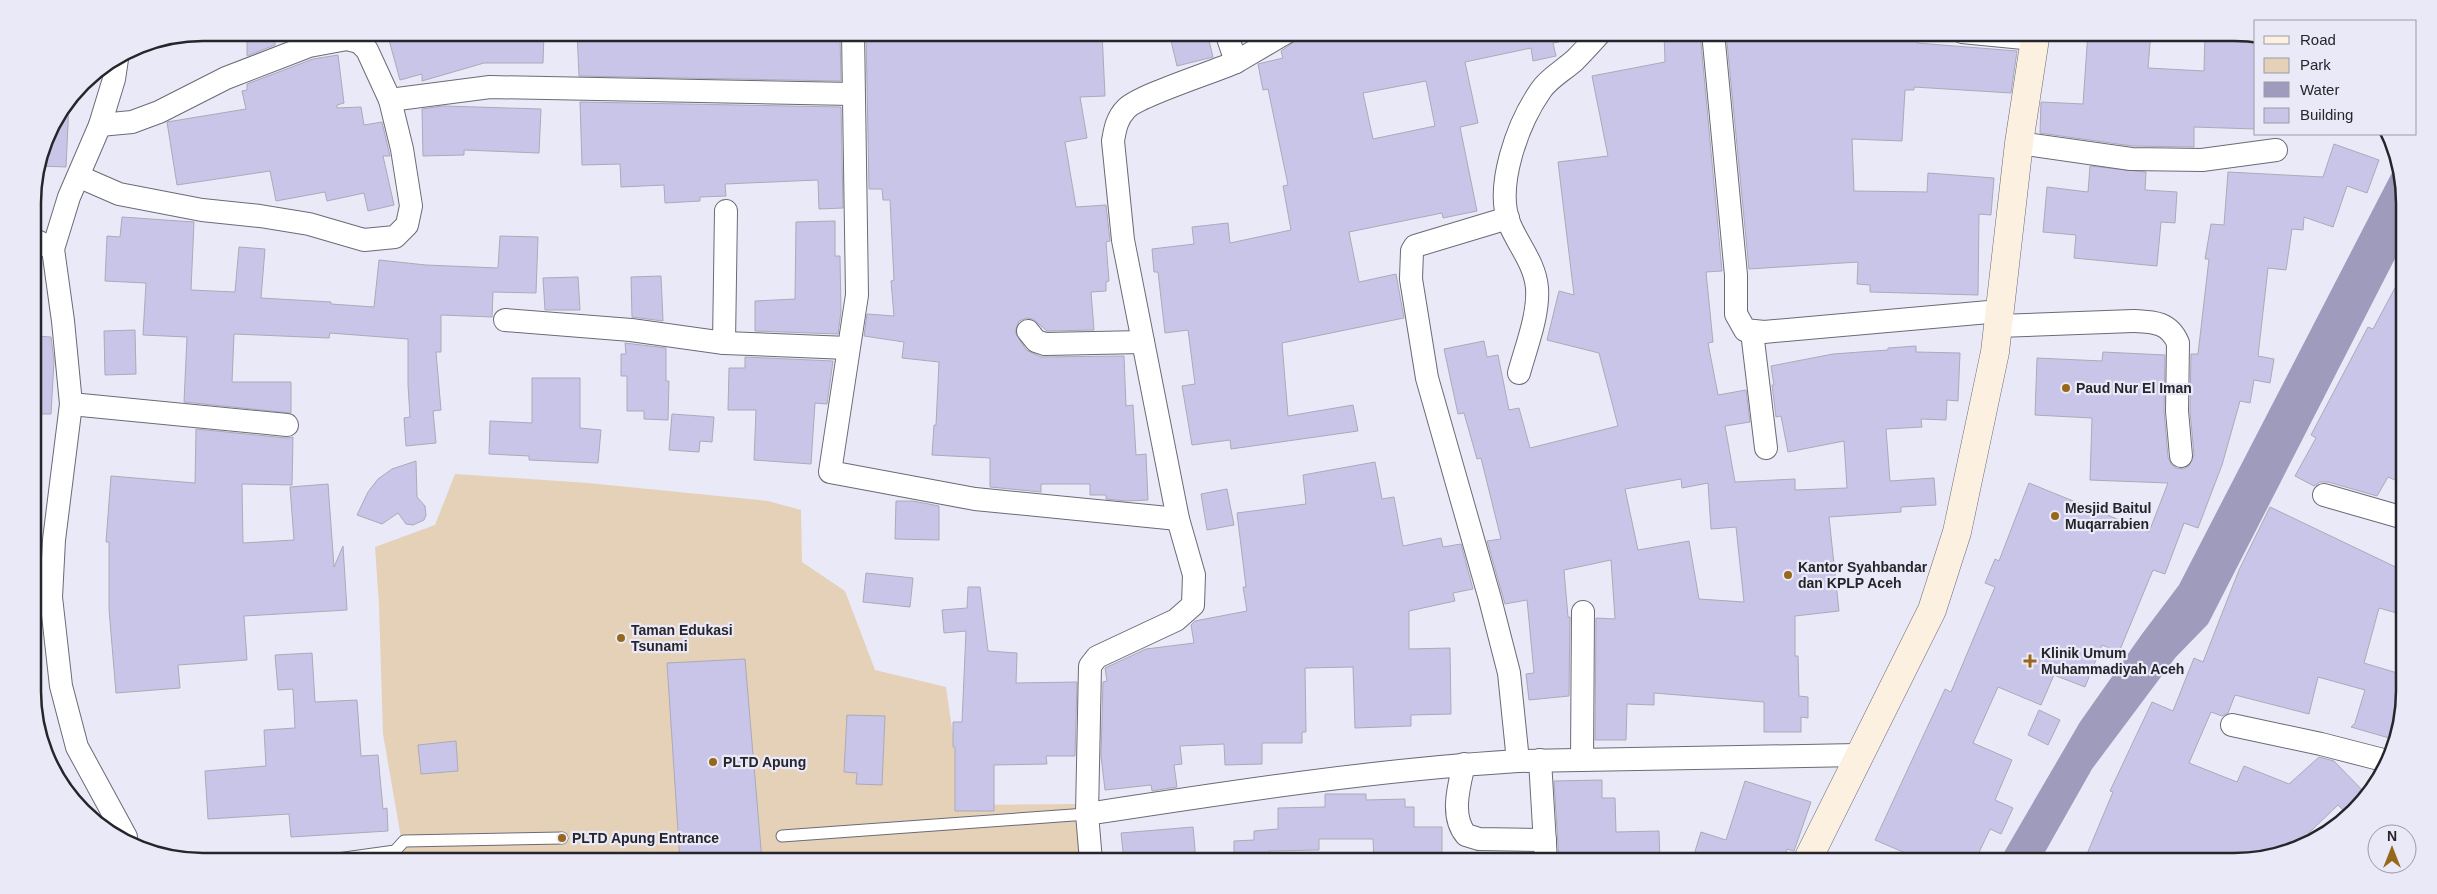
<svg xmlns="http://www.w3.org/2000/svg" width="2437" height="894" viewBox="0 0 2437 894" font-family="Helvetica,sans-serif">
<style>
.green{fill:#e5d1b7}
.water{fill:#9e9bbc}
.building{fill:#c8c5e8;stroke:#abaab8;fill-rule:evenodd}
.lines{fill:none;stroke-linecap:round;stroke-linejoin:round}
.lane-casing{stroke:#6b6a76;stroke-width:13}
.street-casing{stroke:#6b6a76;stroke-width:24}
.secondary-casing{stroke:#6b6a76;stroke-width:29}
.lane{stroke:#fff;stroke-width:11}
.street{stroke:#fff;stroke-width:22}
.secondary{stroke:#fcf0e1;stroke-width:28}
.poi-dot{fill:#98681a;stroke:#eae9f8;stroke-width:2}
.labels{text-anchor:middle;stroke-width:4.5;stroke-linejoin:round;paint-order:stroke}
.poi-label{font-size:14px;font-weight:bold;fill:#26252b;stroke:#eae9f8;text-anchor:start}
.rim{fill:none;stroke:#26252b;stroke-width:2.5}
</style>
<rect width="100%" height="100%" fill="#eae9f8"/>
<path class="green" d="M 455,474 L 588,483 L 768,501 L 801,510 L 802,562 L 845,591 L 875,670 L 946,687 L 963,805 L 1076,804 L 1082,861 L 405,861 L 383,734 L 379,605 L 375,547 L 435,525 Z"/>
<path class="water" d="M 2398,161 L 2403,181 L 2403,243 L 2208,624 L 2175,658 L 2092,769 L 2040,861 L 1999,861 L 2080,722 L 2142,634 L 2179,585 Z"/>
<g class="building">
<path d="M 247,32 L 275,32 L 275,45 L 247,56 Z"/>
<path d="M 419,32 L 544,32 L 543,63 L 484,63 L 422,81 L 422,74 L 400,80 L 389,40 Z"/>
<path d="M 577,32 L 729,32 L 840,36 L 841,81 L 579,76 Z"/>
<path d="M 866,32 L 1102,32 L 1105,96 L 1080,97 L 1087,138 L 1065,142 L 1076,207 L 1106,205 L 1110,241 L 1106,242 L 1109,281 L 1106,282 L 1106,291 L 1091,292 L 1094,330 L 1047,331 L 1033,319 L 1027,318 L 1019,321 L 1015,332 L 1026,350 L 1041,357 L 1124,356 L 1126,406 L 1133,405 L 1136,455 L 1146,454 L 1148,500 L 1126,501 L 1106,499 L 1106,495 L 1090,495 L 1090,484 L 1041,484 L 1041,492 L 990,487 L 990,458 L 932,455 L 934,425 L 936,425 L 939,362 L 902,358 L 904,342 L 864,336 L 867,314 L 894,316 L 891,281 L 894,280 L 890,200 L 883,200 L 882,189 L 869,189 Z"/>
<path d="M 1169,32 L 1207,32 L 1213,57 L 1177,66 Z"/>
<path d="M 1333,32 L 1558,32 L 1559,42 L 1553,43 L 1556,56 L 1533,61 L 1531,48 L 1465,62 L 1478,123 L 1460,127 L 1477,211 L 1443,218 L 1442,213 L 1349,232 L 1359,282 L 1396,274 L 1404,318 L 1282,343 L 1288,416 L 1353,405 L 1358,431 L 1231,449 L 1230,440 L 1192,445 L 1182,386 L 1195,384 L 1188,330 L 1165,333 L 1158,272 L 1154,272 L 1152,249 L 1194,244 L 1192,227 L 1228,223 L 1230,243 L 1291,230 L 1283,186 L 1288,185 L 1268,89 L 1263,90 L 1258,64 L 1283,58 L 1281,51 L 1298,39 ZM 1426,81 L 1435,126 L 1373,139 L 1363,93 Z"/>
<path d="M 1664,32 L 1700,32 L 1722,271 L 1706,272 L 1713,342 L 1708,343 L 1718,395 L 1746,390 L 1750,422 L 1725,426 L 1735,482 L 1795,479 L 1795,490 L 1847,488 L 1844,441 L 1788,452 L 1781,416 L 1776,417 L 1772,385 L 1774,385 L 1771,366 L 1833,354 L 1888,350 L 1888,348 L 1916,346 L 1916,352 L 1960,353 L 1958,401 L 1947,400 L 1946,420 L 1921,419 L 1922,427 L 1886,429 L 1890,481 L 1934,478 L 1936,505 L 1901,507 L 1901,512 L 1829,517 L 1839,611 L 1795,616 L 1795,656 L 1798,656 L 1799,696 L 1808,697 L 1808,718 L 1801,717 L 1801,732 L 1764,732 L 1764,702 L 1654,693 L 1654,705 L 1627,704 L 1626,740 L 1595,740 L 1596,618 L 1615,619 L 1611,560 L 1564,570 L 1568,617 L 1570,617 L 1569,696 L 1529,700 L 1526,674 L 1534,673 L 1527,600 L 1505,604 L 1487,541 L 1501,539 L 1481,458 L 1477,459 L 1464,413 L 1458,414 L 1444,349 L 1484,341 L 1487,357 L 1498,355 L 1509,410 L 1519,408 L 1530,448 L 1618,426 L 1599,353 L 1547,340 L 1559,291 L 1574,295 L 1558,162 L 1608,156 L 1592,76 L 1665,62 ZM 1681,479 L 1682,488 L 1708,483 L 1711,529 L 1736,527 L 1744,602 L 1699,599 L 1689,541 L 1638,550 L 1625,489 Z"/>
<path d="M 1726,32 L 1842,32 L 1917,36 L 1917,43 L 2017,51 L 2011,93 L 1914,87 L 1914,90 L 1905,90 L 1902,141 L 1852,139 L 1854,191 L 1927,192 L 1928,173 L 1994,178 L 1991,215 L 1979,214 L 1978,295 L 1870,292 L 1870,285 L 1857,284 L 1858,262 L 1749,269 Z"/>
<path d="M 2088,32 L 2151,32 L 2148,68 L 2204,71 L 2205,36 L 2256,38 L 2256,129 L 2194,127 L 2194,147 L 2132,146 L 2040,133 L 2041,102 L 2083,104 Z"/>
<path d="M 338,55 L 344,103 L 337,105 L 337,108 L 361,107 L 364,125 L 382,122 L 390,156 L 383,156 L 394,205 L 368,211 L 364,193 L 327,201 L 325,192 L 276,201 L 270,171 L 177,185 L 167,122 L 246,109 L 242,91 L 247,90 L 247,84 L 313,59 Z"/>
<path d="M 580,102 L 841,107 L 843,208 L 819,209 L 818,180 L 725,184 L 726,196 L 700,197 L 700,201 L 665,203 L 664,185 L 621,187 L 620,164 L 582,165 Z"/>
<path d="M 69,103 L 66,167 L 40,166 L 50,128 Z"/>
<path d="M 443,106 L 541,109 L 539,153 L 464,150 L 464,155 L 423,156 L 422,109 Z"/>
<path d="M 2334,144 L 2379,160 L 2367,193 L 2347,186 L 2333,227 L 2304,217 L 2303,230 L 2292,229 L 2286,270 L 2268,268 L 2258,356 L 2274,359 L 2270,383 L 2254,380 L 2250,403 L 2240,401 L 2222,465 L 2198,528 L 2184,523 L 2165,574 L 2153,570 L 2119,652 L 2102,645 L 2085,687 L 2054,675 L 2041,705 L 1998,687 L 1973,743 L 2012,760 L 1995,800 L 2013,808 L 2001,834 L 1990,829 L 1975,861 L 1924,861 L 1875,840 L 1945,689 L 1951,692 L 1995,587 L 1985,583 L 1995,559 L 1999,561 L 2029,483 L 2149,532 L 2168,483 L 2090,480 L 2092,418 L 2035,415 L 2037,358 L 2102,361 L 2103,352 L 2165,355 L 2164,411 L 2168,457 L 2171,464 L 2176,468 L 2183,469 L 2189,466 L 2194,455 L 2190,411 L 2191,354 L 2198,354 L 2209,259 L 2205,259 L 2211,224 L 2224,225 L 2228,172 L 2323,177 Z"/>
<path d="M 2090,166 L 2146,172 L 2145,190 L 2177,192 L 2175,223 L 2161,222 L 2157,266 L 2074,258 L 2076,235 L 2043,232 L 2047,187 L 2088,192 Z"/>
<path d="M 122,217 L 194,222 L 191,290 L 235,292 L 239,247 L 265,249 L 261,298 L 331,302 L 331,304 L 374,307 L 379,260 L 426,265 L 498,268 L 500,236 L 538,237 L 536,293 L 493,292 L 492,317 L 441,315 L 441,352 L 436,352 L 441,410 L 433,411 L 436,443 L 406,446 L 404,418 L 410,417 L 408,385 L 408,339 L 330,333 L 329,338 L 234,334 L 232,382 L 291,382 L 291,413 L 184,402 L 187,337 L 143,335 L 146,283 L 105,281 L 107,236 L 120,237 Z"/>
<path d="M 835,221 L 835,256 L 840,256 L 841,312 L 838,334 L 755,331 L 755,301 L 795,299 L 796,222 Z"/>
<path d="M 2403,273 L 2404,484 L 2388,477 L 2377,496 L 2328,482 L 2320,482 L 2314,486 L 2295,476 L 2316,438 L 2311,435 L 2368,327 L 2373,329 Z"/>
<path d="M 661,276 L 663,321 L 632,317 L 631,277 Z"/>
<path d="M 578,277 L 580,310 L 545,310 L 543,278 Z"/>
<path d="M 135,330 L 136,374 L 105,375 L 104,331 Z"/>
<path d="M 34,336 L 51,337 L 54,361 L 51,414 L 34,414 Z"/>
<path d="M 625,343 L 666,348 L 666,381 L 669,381 L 668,420 L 644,419 L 644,411 L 627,411 L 627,376 L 621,376 L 621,354 L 626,354 Z"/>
<path d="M 745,357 L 833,361 L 827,404 L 815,403 L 811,464 L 754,460 L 756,410 L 728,410 L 729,368 L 745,368 Z"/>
<path d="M 532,378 L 580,378 L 580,428 L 601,430 L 598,463 L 529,460 L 529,456 L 489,454 L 490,421 L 532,423 Z"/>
<path d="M 672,414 L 714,417 L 712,442 L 700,441 L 699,452 L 669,450 Z"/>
<path d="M 196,429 L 286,438 L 293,437 L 292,485 L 242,484 L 243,543 L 294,540 L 290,487 L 328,484 L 334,567 L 343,546 L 347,610 L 244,616 L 247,660 L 178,665 L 180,688 L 116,693 L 109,609 L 109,542 L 106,542 L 111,476 L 195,483 Z"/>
<path d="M 416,461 L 417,497 L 425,506 L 426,515 L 424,520 L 413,525 L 406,524 L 398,513 L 382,524 L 357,515 L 368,492 L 378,479 L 392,469 Z"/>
<path d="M 1375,462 L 1382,499 L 1394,497 L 1403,546 L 1441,538 L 1443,547 L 1461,544 L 1473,589 L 1453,593 L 1455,601 L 1409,611 L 1409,649 L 1450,648 L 1451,714 L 1411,715 L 1411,726 L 1355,728 L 1353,667 L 1305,668 L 1306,732 L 1302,732 L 1302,743 L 1262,743 L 1262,764 L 1225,765 L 1224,744 L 1180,746 L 1182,764 L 1174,765 L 1177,787 L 1152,791 L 1151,785 L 1105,790 L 1101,756 L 1103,682 L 1107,681 L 1105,668 L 1146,649 L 1194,643 L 1191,625 L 1195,621 L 1247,611 L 1243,587 L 1246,587 L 1237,513 L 1306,504 L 1303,475 Z"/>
<path d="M 1227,489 L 1234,525 L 1207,530 L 1201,494 Z"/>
<path d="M 896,501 L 913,501 L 939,506 L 939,540 L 895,539 Z"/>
<path d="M 2270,507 L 2404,571 L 2404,615 L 2379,608 L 2364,663 L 2404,675 L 2404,690 L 2396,740 L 2351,727 L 2355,723 L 2365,690 L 2318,677 L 2309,714 L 2235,695 L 2228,713 L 2222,716 L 2211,712 L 2189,763 L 2237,782 L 2244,766 L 2289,784 L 2319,757 L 2334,761 L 2367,795 L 2348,815 L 2338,805 L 2289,852 L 2244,861 L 2084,861 L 2113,792 L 2110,791 L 2152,702 L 2173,711 L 2194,658 L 2203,662 L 2239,570 Z"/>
<path d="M 866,573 L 913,578 L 910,607 L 863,602 Z"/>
<path d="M 968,587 L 980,587 L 988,651 L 1017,653 L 1016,683 L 1077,682 L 1075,756 L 1046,756 L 1047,764 L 994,765 L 994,811 L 955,811 L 955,747 L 953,747 L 953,722 L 962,722 L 966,631 L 944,633 L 942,610 L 967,608 Z"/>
<path d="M 312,653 L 315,702 L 357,700 L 361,756 L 378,755 L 383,809 L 387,808 L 388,831 L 291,837 L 289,814 L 208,819 L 205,771 L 266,766 L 264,730 L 295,728 L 293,689 L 278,690 L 275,655 Z"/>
<path d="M 745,659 L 762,861 L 680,861 L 667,663 Z"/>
<path d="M 2039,710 L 2060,720 L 2048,745 L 2028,735 Z"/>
<path d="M 847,715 L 885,716 L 882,785 L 856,784 L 857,773 L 844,772 Z"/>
<path d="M 456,741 L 458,771 L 421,774 L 418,745 Z"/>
<path d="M 1602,780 L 1602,798 L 1615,798 L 1616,832 L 1659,831 L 1660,861 L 1559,861 L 1554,781 Z"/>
<path d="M 1745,781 L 1811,802 L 1794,851 L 1787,849 L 1784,861 L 1692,861 L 1701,832 L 1726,840 Z"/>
<path d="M 1325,794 L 1366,794 L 1366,800 L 1405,799 L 1405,807 L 1414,807 L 1414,827 L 1442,827 L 1442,861 L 1374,861 L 1373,839 L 1319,839 L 1319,850 L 1269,851 L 1270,861 L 1234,861 L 1234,841 L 1254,840 L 1254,831 L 1278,829 L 1278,808 L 1325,807 Z"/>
<path d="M 1193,827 L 1196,861 L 1124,861 L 1121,833 Z"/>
</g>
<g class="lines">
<defs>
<g id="lane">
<path d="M 782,836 L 1087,814"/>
<path d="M 323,861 L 395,851"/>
<path d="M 395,861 L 395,851 L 404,841 L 562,838"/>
</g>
<g id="street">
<path d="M 853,32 L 857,295 L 830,472 L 975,499 L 1178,519"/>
<path d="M 1226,32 L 1236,62 L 1287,32"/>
<path d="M 1713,32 L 1736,275 L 1736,314 L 1745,330 L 1764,332 L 2000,311"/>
<path d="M 1962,32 L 2034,39"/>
<path d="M 117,59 L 114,79 L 100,125 L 69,197 L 53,249 L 63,321 L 71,404 L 54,540 L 51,597 L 61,686 L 77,747 L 126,837"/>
<path d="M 390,100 L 490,87 L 852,94"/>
<path d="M 2019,143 L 2131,159 L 2202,160 L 2276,150"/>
<path d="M 80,177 L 119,194 L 202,210 L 260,216 L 309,224 L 364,240 L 395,237 L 407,225 L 411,206 L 402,149 L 390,100 L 367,50 L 359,42 L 347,39 L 309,46 L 226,78 L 159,112 L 132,122 L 100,125"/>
<path d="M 1508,218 L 1415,246 L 1412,251 L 1411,279 L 1427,378 L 1490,599 L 1509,673 L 1518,761"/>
<path d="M 33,239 L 53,249"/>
<path d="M 505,320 L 631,330 L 724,343 L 848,348"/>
<path d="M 1998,326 L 2133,321 C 2154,322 2169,322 2178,343 L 2177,411 L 2181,456"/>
<path d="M 1028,331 L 1036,341 L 1045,344 L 1143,342"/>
<path d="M 1752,332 L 1766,448"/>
<path d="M 724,343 L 726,211"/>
<path d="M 1519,373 C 1526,347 1539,315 1537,288 C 1535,264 1519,246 1510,225 C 1494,187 1518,123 1541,90 C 1549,78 1564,70 1575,60 C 1584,51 1592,42 1601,32"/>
<path d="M 71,404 L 287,425"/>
<path d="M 2324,495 L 2404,518"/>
<path d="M 2232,725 L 2321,744 L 2387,761"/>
<path d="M 1540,760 L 1546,861"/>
<path d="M 1582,760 L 1583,612"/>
<path d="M 1464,764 C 1459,786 1450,816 1466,835 L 1479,839 L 1545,840"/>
<path d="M 1087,814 L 1090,666 L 1097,657 L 1176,620 L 1193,605 L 1194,575 L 1178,519 L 1123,240 L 1113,141 C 1115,129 1117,118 1126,109 C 1137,96 1214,72 1236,62"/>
<path d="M 1091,861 L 1087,814 C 1230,792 1373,770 1518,761 L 1858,755"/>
</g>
<path id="secondary" d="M 1807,861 L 1932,610 L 1957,532 L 1995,352 L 2019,143 L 2036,32"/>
</defs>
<use href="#lane" class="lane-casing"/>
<use href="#street" class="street-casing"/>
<use href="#secondary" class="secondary-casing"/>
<use href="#lane" class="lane"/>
<use href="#street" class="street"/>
<use href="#secondary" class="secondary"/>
</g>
<g class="poi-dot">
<circle cx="2066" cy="388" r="5"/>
<circle cx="2055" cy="516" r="5"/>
<circle cx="1788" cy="575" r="5"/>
<circle cx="621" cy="638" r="5"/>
<path d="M2027.5 653.5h5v5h5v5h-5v5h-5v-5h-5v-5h5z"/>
<circle cx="713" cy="762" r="5"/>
<circle cx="562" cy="838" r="5"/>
</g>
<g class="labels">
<g class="poi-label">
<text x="2076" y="393">Paud Nur El Iman</text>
<text x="2065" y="513">Mesjid Baitul<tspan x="2065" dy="16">Muqarrabien</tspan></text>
<text x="1798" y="572">Kantor Syahbandar<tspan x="1798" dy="16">dan KPLP Aceh</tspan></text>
<text x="631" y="635">Taman Edukasi<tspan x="631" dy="16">Tsunami</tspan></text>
<text x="2041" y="658">Klinik Umum<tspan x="2041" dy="16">Muhammadiyah Aceh</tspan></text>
<text x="723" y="767">PLTD Apung</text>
<text x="572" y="843">PLTD Apung Entrance</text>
</g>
</g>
<path d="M0 0H2437V894H0ZM203 41H2234A162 162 0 0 1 2396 203V691A162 162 0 0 1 2234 853H203A162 162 0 0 1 41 691V203A162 162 0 0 1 203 41Z" fill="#eae9f8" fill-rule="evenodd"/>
<path class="rim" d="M203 41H2234A162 162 0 0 1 2396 203V691A162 162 0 0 1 2234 853H203A162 162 0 0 1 41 691V203A162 162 0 0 1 203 41Z"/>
<rect x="2254" y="20" width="162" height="115" fill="#eae9f8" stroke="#9c9ba6"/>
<rect x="2264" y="36" width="25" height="8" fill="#fcf0e1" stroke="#9c9ba6"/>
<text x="2300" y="45" font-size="15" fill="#26252b">Road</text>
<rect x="2264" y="58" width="25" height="15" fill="#e5d1b7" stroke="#9c9ba6"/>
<text x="2300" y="70" font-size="15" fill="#26252b">Park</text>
<rect x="2264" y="82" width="25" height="15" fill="#9e9bbc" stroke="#9c9ba6"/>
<text x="2300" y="95" font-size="15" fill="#26252b">Water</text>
<rect x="2264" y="108" width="25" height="15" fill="#c8c5e8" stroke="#9c9ba6"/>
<text x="2300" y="120" font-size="15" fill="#26252b">Building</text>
<g transform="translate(2392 849)"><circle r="24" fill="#eae9f8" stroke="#9c9ba6"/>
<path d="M0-4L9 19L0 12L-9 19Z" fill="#98681a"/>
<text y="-8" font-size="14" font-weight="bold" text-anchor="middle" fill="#26252b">N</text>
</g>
</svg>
